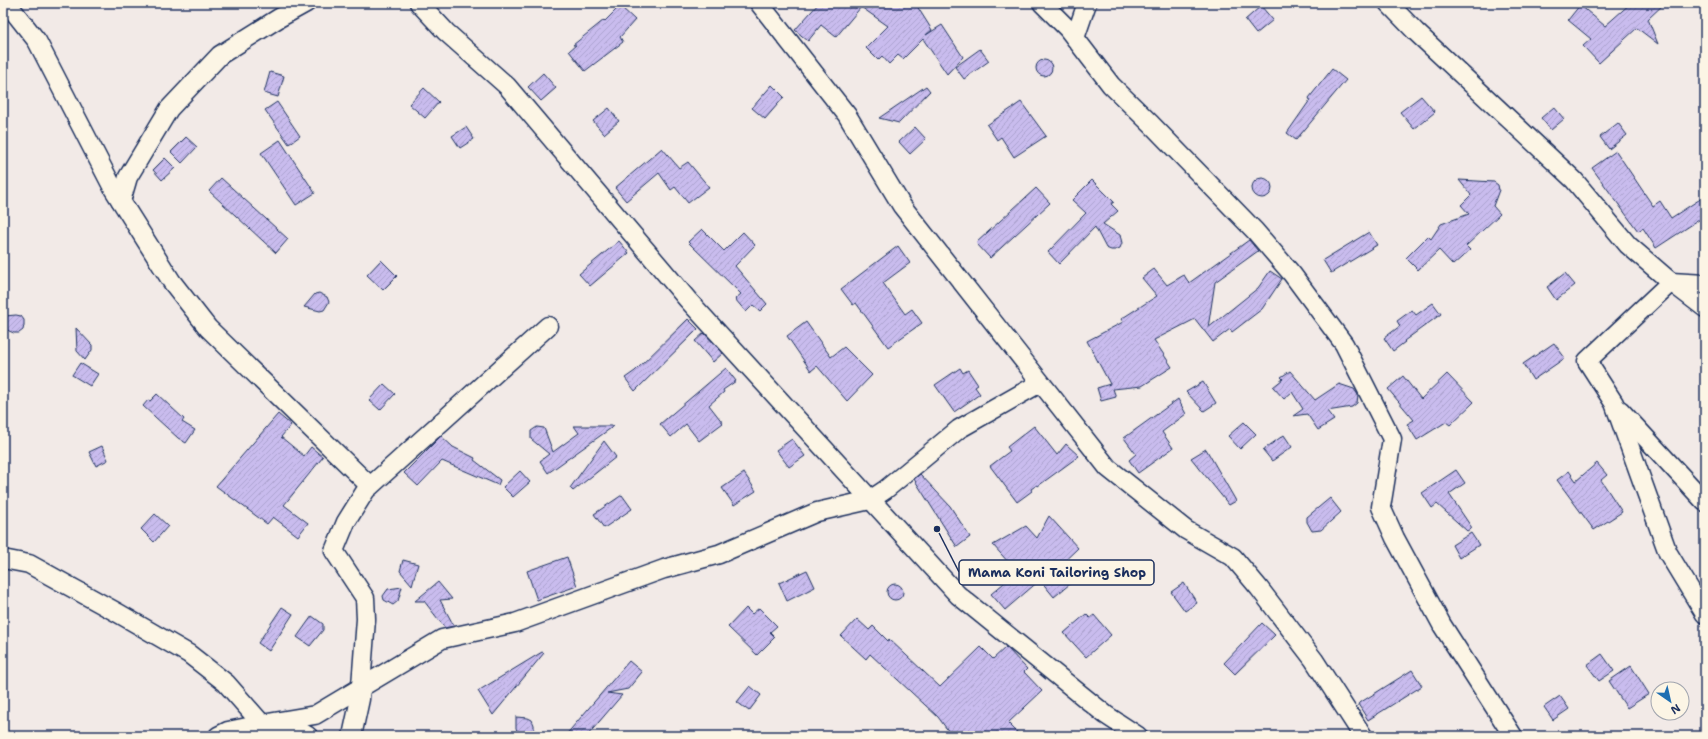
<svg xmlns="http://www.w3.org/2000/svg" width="1708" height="739" viewBox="0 0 1708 739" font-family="'Shantell Sans',sans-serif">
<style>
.building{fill:url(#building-hatch);stroke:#1b2f5e}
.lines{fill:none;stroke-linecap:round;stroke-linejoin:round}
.minor-casing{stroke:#1b2f5e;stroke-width:21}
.minor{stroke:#fcf5e5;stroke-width:18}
.leader{fill:none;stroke:#1b2f5e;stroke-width:1.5}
.callout-dot{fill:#1b2f5e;stroke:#fcf5e5;stroke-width:1.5}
.callout{fill:#fcf5e5;stroke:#1b2f5e;stroke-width:1.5}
.callout-label{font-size:13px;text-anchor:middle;font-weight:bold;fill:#1b2f5e}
</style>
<defs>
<pattern id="building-hatch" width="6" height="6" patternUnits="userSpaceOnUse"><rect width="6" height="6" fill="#c9bcee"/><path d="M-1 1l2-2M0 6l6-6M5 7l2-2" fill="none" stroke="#aca2ce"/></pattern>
</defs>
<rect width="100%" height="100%" fill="#f2eae7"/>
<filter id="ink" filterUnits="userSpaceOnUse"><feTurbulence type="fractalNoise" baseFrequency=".025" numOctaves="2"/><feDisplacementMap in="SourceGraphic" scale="8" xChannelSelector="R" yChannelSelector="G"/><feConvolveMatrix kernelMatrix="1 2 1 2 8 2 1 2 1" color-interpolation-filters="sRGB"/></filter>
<g filter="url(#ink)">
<g class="building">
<path d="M 819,3 L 915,3 L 932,30 L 926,35 L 942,25 L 963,57 L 947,74 L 923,39 L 903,59 L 898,55 L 889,64 L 882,56 L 878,60 L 866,48 L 888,26 L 861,7 L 836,37 L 821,25 L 808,41 L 795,30 Z"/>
<path d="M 1631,3 L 1665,3 L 1648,19 L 1658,44 L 1637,28 L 1599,63 L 1583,46 L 1591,39 L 1568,20 L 1580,5 L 1605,26 Z"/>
<path d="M 620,6 L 635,20 L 620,37 L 623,42 L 585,71 L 569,51 L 576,45 L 573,45 L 604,20 L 605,21 Z"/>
<path d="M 1261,6 L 1273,20 L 1256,34 L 1245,20 Z"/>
<path d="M 980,49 L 989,61 L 964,79 L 955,67 Z"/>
<circle cx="1044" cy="68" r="8"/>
<path d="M 1332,69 L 1346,80 L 1296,140 L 1287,133 L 1310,100 L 1309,98 Z"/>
<path d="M 270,72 L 284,76 L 278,97 L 264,93 Z"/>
<path d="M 543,73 L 556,88 L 541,101 L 528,87 Z"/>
<path d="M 772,85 L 784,97 L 765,119 L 752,108 Z"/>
<path d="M 926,86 L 930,91 L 899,123 L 879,118 Z"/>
<path d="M 424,88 L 439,102 L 425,118 L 409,104 Z"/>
<path d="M 1421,96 L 1435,112 L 1414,129 L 1400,112 Z"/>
<path d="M 277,102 L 300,136 L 289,144 L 265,110 Z"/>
<path d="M 1021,102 L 1046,136 L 1014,157 L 1001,137 L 997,140 L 987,125 Z"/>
<path d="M 1554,107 L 1564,119 L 1551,130 L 1541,118 Z"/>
<path d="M 609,108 L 619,121 L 604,134 L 593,121 Z"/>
<path d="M 1618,123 L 1627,135 L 1609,149 L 1600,137 Z"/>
<path d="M 466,127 L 474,139 L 460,148 L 452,136 Z"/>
<path d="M 915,127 L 926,139 L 910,154 L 899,142 Z"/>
<path d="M 186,137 L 197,147 L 182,163 L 171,152 Z"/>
<path d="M 280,140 L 315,193 L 296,205 L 261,153 Z"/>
<path d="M 662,148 L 679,168 L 688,162 L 709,187 L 688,203 L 675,187 L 671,190 L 659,173 L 626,201 L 615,188 Z"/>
<path d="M 1616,151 L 1653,206 L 1660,201 L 1671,218 L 1705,196 L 1705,216 L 1656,248 L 1643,228 L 1638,231 L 1592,168 Z"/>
<path d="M 165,158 L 175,168 L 162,180 L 153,170 Z"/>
<path d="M 221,178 L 288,239 L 276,253 L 209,191 Z"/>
<circle cx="1262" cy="188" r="10"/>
<path d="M 1092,180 L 1114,202 L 1111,204 L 1118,211 L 1103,224 L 1120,235 L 1122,243 L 1120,248 L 1115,250 L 1111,250 L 1106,248 L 1095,227 L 1059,264 L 1048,252 L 1086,213 L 1072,200 Z"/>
<path d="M 1459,180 L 1494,182 L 1498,185 L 1499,190 L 1493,206 L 1500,214 L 1466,246 L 1470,250 L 1453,265 L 1439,250 L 1418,270 L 1406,258 L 1428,236 L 1431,239 L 1441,224 L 1469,214 L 1461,205 L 1471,195 Z"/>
<path d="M 1036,188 L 1050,203 L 990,258 L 976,243 Z"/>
<path d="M 702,229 L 724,251 L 743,232 L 755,245 L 735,266 L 767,304 L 760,311 L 753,305 L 746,312 L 735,299 L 741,294 L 688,242 Z"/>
<path d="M 1369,232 L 1377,245 L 1331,273 L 1323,260 Z"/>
<path d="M 1249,240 L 1258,251 L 1215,282 L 1208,328 L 1258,288 L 1270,271 L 1282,279 L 1262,309 L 1232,332 L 1230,329 L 1213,342 L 1195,319 L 1154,340 L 1172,367 L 1142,386 L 1113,389 L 1116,397 L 1101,401 L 1097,388 L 1110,384 L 1087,341 L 1123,322 L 1121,319 L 1157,296 L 1142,278 L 1154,269 L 1167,285 L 1184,275 L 1189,283 Z"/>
<path d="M 619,241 L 629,253 L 590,286 L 579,274 Z"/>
<path d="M 898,246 L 910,263 L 883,283 L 905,314 L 912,309 L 922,323 L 888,347 L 856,303 L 853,305 L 841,289 Z"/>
<path d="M 381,260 L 397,276 L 383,290 L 367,275 Z"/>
<path d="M 1565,273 L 1575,285 L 1556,300 L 1547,287 Z"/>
<path d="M 319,293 L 327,297 L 329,302 L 324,310 L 320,311 L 304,307 L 315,294 Z"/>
<path d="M 1433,303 L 1441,314 L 1404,341 L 1405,342 L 1393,351 L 1384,338 L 1400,326 L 1397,321 L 1412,310 L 1416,315 Z"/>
<path d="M 16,315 L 21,316 L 24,320 L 24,325 L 23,330 L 19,333 L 14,333 L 9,331 L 6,328 L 5,316 Z"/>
<path d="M 688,319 L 698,329 L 635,391 L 625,378 L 635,371 Z"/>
<path d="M 806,322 L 831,357 L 844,347 L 872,375 L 847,401 L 817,366 L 811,371 L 787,336 Z"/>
<path d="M 76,328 L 92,345 L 92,350 L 85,360 L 77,351 Z"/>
<path d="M 704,333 L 723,353 L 713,362 L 695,341 Z"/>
<path d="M 1554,343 L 1565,358 L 1533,380 L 1523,364 Z"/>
<path d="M 80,363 L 98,374 L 90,386 L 72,375 Z"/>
<path d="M 726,368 L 736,381 L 723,390 L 724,392 L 709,405 L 723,423 L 699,441 L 686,424 L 671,437 L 660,424 Z"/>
<path d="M 960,368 L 963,373 L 968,370 L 978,385 L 975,387 L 980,394 L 954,412 L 935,385 Z"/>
<path d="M 1290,371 L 1315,400 L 1339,384 L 1354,389 L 1358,395 L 1357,403 L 1352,407 L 1327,411 L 1334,420 L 1318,430 L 1307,414 L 1293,416 L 1303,409 L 1292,392 L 1284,399 L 1273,387 L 1283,379 L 1281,377 Z"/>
<path d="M 1447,374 L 1474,402 L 1450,425 L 1446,422 L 1417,440 L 1407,424 L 1414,420 L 1388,389 L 1403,376 L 1421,399 Z"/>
<path d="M 1203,382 L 1216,403 L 1204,411 L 1186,392 Z"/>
<path d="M 384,384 L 395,394 L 380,410 L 369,400 Z"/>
<path d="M 157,394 L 184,419 L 182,422 L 195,430 L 186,443 L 178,438 L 143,406 L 148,400 L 150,401 Z"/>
<path d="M 1178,399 L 1186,414 L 1162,432 L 1173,448 L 1138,473 L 1129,460 L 1136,454 L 1124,438 Z"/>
<path d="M 278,414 L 291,425 L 281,437 L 304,456 L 311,447 L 323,457 L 284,505 L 308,523 L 298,536 L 273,517 L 267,524 L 216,486 Z"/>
<path d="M 1244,422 L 1256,434 L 1240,449 L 1228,436 Z"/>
<path d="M 574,426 L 614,426 L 548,473 L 540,461 L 549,454 L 531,439 L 531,431 L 537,427 L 544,428 L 553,452 L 579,433 Z"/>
<path d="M 1034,426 L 1057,455 L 1066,444 L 1079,456 L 1038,486 L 1037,485 L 1031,489 L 1032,491 L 1017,502 L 990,466 L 1010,451 L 1007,447 Z"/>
<path d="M 1284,435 L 1292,447 L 1272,461 L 1263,450 Z"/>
<path d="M 441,436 L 453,447 L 475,458 L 474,460 L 500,480 L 498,485 L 442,461 L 418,486 L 404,473 Z"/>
<path d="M 792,439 L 805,456 L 789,467 L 776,450 Z"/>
<path d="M 604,441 L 616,457 L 573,491 L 570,488 Z"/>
<path d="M 102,446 L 108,460 L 96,466 L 89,452 Z"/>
<path d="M 1206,449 L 1236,501 L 1229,505 L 1191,458 Z"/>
<path d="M 1597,463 L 1607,475 L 1601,480 L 1622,512 L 1594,530 L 1557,480 L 1569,471 L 1576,481 Z"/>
<path d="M 1456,470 L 1465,483 L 1449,494 L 1472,528 L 1467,531 L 1437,504 L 1432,508 L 1422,493 Z"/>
<path d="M 520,471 L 530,482 L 513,497 L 503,487 Z"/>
<path d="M 744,473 L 756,491 L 734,505 L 722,488 Z"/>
<path d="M 920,474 L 950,506 L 970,537 L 957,547 L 914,479 Z"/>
<path d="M 622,495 L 632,509 L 604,528 L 594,514 Z"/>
<path d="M 1330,498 L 1341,512 L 1321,530 L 1312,531 L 1307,522 L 1307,517 Z"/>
<path d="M 155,514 L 168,526 L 154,542 L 141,529 Z"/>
<path d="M 1049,516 L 1078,548 L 1057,568 L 1070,584 L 1054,597 L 1040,580 L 1005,610 L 991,594 L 1017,572 L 993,545 L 1026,526 L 1037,538 Z"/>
<path d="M 1471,533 L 1479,545 L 1459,558 L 1452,545 Z"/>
<path d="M 567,557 L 577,586 L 537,600 L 527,571 Z"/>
<path d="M 403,560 L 418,564 L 412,585 L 400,571 Z"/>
<path d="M 807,570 L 815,587 L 787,601 L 779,583 Z"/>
<path d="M 438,582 L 452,599 L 440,600 L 454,626 L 445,628 L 424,601 L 415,601 Z"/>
<path d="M 1184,583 L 1197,603 L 1185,611 L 1171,592 Z"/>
<circle cx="895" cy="592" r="8"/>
<path d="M 402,587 L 398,601 L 393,605 L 384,600 L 383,596 L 388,589 Z"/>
<path d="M 282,607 L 293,614 L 269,651 L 258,643 Z"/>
<path d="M 746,608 L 752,614 L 759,608 L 777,626 L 770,632 L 775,637 L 757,655 L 728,627 Z"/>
<path d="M 1086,614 L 1090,618 L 1094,615 L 1111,635 L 1086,657 L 1064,633 Z"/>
<path d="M 312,616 L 323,624 L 323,630 L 310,646 L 297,637 Z"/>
<path d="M 857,619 L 869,630 L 873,626 L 888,641 L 889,639 L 940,687 L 981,647 L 993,659 L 1006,647 L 1027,669 L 1024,672 L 1042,691 L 1008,723 L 1021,736 L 952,736 L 938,717 L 870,654 L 866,659 L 841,636 Z"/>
<path d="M 1262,623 L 1275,635 L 1235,674 L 1224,663 Z"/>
<path d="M 542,652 L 544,653 L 493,715 L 478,691 Z"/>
<path d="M 1602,654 L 1614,671 L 1599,681 L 1587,665 Z"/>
<path d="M 629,661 L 642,672 L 628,689 L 607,693 L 622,695 L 587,736 L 565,736 Z"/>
<path d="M 1631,666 L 1649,694 L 1627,708 L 1609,681 Z"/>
<path d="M 1412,670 L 1422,686 L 1368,720 L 1358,704 Z"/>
<path d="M 750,686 L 761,695 L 749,711 L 737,702 Z"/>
<path d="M 1560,696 L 1569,709 L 1553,720 L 1544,707 Z"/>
<path d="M 516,717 L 528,718 L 532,720 L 534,725 L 534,730 L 531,734 L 527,736 L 518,733 L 516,728 Z"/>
</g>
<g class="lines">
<defs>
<g id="minor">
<path d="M 7,3 L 37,41 L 114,190 L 172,282 L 208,328 L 370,486"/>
<path d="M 419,3 L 446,32 L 507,86 L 688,300 L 958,595 L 1106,715 L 1138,736"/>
<path d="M 759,3 L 847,115 L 902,206 L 1108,468 L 1186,530 L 1233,557 L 1259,588 L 1314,660 L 1363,736"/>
<path d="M 1042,3 L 1068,29 L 1111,85 L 1151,124 L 1255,231 L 1292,274 L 1344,344 L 1392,439 L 1381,507 L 1395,538 L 1442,625 L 1513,736"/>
<path d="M 1388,3 L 1416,32 L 1574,180 L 1628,245 L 1671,282 L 1705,308"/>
<path d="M 1075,38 L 1087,3"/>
<path d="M 121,201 L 128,177 L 169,109 L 220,55 L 279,18 L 306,3"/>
<path d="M 1705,284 L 1671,282 L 1587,361 L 1614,403 L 1668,553 L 1705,614"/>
<path d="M 1620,410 L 1705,502"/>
<path d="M 3,559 L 29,564 L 118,613 L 189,654 L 226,683 L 262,724 L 298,730 L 308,736"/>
<path d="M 218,736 L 228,731 L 262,724 L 315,715 L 442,639 L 515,623 L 664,569 L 719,554 L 817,512 L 870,500 L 885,490 L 959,429 L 1040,383"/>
<path d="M 352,736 L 360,699 L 366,619 L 365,598 L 334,551 L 346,522 L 366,490 L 548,326"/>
</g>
</defs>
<use href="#minor" class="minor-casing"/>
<use href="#minor" class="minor"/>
</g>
</g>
<path class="leader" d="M937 529L959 572"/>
<circle class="callout-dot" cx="937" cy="529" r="4"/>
<rect class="callout" x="959" y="560" width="195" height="25" rx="4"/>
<g class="callout-label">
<text x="1057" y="577">Mama Koni Tailoring Shop</text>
</g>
<rect width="1708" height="739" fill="none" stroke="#fcf5e5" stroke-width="16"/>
<rect x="8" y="8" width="1692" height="723" fill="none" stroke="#1b2f5e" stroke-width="1.5" filter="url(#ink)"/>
<g transform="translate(1670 701) rotate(146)"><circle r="19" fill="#fcf5e5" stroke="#a2a6af"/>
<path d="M0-3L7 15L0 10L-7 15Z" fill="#1f6fb2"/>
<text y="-6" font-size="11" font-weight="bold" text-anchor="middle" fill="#1b2f5e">N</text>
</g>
</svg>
